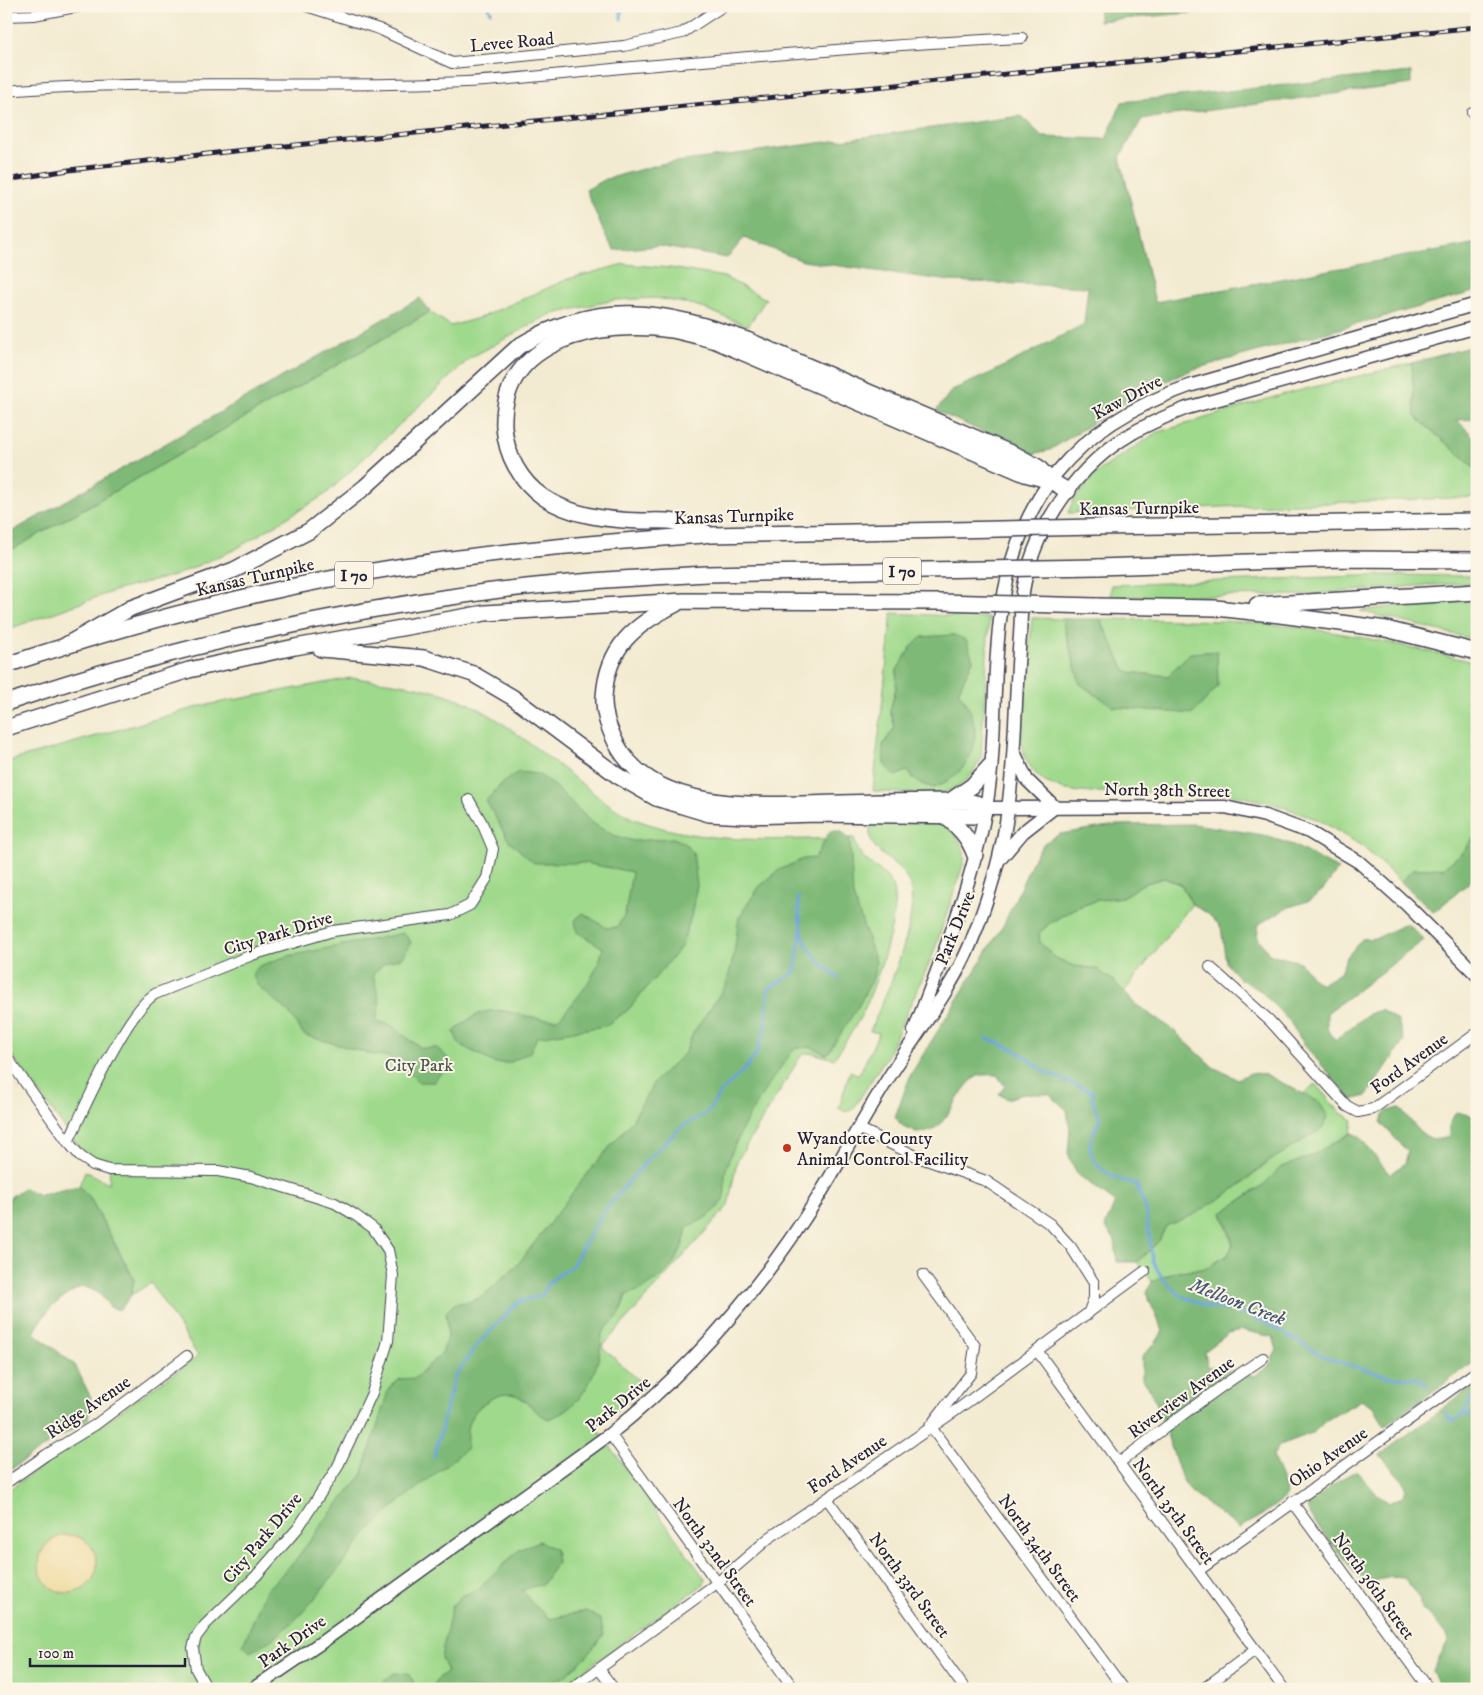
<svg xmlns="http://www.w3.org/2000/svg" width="1483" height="1695" viewBox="0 0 1483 1695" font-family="'IM FELL DW Pica',serif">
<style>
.green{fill:#9fd98b;stroke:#607e63;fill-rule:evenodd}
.forest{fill:#7fb977;stroke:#506e59;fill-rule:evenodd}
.sand{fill:#eeda9e;stroke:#887e6c}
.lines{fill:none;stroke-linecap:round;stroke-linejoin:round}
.stream{stroke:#6ca5db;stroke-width:3}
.minor-casing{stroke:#414052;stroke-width:12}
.major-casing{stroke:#414052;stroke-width:15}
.highway-casing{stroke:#414052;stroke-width:18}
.minor{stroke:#fff;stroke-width:10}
.major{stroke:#fff;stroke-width:12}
.highway{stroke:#fff;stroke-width:15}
.rail-casing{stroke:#22223b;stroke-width:5}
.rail{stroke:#fcf5e5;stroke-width:3;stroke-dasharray:9;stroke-linecap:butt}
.highway-bridge-casing{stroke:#414052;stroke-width:18;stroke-linecap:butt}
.highway-bridge{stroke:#fff;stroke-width:15}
.poi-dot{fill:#c8321e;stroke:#fcf5e5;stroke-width:2}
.labels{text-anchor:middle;stroke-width:4;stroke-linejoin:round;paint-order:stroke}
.shield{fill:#fcf5e5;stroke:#63616e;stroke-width:1}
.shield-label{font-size:16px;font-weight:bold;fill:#22223b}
.street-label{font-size:18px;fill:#22223b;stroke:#fcf5e5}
.park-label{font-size:18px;fill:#485953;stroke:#fcf5e5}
.poi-label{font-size:18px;fill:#22223b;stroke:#fcf5e5;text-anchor:start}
.water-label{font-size:19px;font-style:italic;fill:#40567b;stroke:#fcf5e5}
</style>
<rect width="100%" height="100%" fill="#fcf5e5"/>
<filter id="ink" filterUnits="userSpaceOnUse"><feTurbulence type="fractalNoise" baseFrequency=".02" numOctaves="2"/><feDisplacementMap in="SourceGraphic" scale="10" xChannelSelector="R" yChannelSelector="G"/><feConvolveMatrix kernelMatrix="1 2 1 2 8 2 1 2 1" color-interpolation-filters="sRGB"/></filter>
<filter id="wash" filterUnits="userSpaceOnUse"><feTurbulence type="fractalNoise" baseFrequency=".0096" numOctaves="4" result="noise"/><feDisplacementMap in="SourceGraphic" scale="20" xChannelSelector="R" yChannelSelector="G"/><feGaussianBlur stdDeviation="1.12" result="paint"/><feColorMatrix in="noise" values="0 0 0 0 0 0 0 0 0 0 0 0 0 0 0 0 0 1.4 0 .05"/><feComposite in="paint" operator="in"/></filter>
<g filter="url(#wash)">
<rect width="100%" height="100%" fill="#f3ebd1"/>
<g class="green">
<path d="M 624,264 L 670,268 L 724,277 L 766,299 L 748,326 L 695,305 L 656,298 L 614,300 L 549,315 L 470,358 L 326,494 L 236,549 L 176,575 L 114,591 L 6,630 L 6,553 L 430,312 L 451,326 L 482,317 L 568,279 Z"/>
<path d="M 1412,363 L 1415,416 L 1477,470 L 1477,497 L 1068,513 L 1073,501 L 1096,473 L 1156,433 L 1281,395 Z"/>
<path d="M 1387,575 L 1477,576 L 1477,583 L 1429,585 L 1302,595 L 1111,597 L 1111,585 Z"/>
<path d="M 1477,600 L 1477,640 L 1360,611 L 1413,604 Z"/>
<path d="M 892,613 L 989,618 L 981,759 C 975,770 967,782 956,788 C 937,798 894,792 873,791 ZM 954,635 L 964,677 L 958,692 L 967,703 L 917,782 L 907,771 L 884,764 L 883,745 L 895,727 L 890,711 L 896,688 L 897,670 L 922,637 Z"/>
<path d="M 1032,618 L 1062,619 L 1080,684 L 1192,714 L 1190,653 L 1168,676 L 1125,672 L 1100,619 C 1159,620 1220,619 1279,625 C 1346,632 1412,647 1477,663 L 1477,833 L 1464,851 L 1444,868 L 1413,869 L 1401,882 L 1361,845 L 1319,820 L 1272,803 L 1220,792 L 1079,792 L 1062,789 L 1045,782 L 1033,771 L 1025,757 L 1021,740 Z"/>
<path d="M 351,678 C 380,681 409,684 437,692 C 483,703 522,738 559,766 C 579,781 614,812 637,820 C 706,846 781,839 854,838 C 861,867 880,863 891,884 C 904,909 875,985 864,1010 C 856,1027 844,1043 834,1059 L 812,1053 L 802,1054 L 737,1161 L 728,1206 L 602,1347 L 645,1386 L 596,1427 L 705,1579 L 704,1584 L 558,1689 L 6,1689 L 6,1492 L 198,1356 L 151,1283 L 131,1295 L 134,1279 L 89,1196 L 79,1186 L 85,1171 L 109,1183 L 110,1164 L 89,1157 L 77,1145 L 6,1047 L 6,762 L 201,706 Z"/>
<path d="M 871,822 L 943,823 C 956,834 966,845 964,862 L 932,957 L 887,1056 L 853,1109 L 846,1112 L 839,1108 L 850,1071 L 859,1075 L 879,1033 L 870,1031 C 885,996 920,923 910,886 C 902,856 863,858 871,822 Z"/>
<path d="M 1164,878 L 1181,885 L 1192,904 L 1124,992 L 1097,969 L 1074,966 L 1056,958 L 1039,943 L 1039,933 L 1050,923 L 1073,909 L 1098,900 L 1122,897 L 1143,884 Z"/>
<path d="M 1315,1084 L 1341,1113 L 1353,1120 L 1351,1133 L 1307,1158 L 1280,1168 L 1263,1185 L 1222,1213 L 1233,1246 L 1227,1256 L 1203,1269 L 1177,1271 L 1152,1282 L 1137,1262 L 1159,1241 L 1166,1226 C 1204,1210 1239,1189 1270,1161 C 1288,1144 1303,1122 1319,1102 L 1303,1094 Z"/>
</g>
<g class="forest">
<path d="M 1099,6 L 1268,6 L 1099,21 Z"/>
<path d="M 1411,72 L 1411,84 L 1142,119 L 1120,157 L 1155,302 L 1477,243 L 1477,291 L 1194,369 L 1141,392 L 1050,450 L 1033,454 L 936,411 L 952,390 L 993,372 L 1084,324 L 1088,287 L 951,281 L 803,261 L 744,238 L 727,258 L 658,246 L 614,250 L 604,233 L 586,190 L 606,179 L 661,164 L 1021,116 L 1043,137 L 1106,139 L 1122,102 Z"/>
<path d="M 420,298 L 430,312 L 6,553 L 6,535 Z"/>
<path d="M 1477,345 L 1477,419 L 1457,420 L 1477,440 L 1477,470 L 1415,416 L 1412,363 Z"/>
<path d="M 1062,619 L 1100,619 L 1126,672 L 1168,676 L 1190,653 L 1217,651 L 1218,686 L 1193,714 L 1114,707 L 1080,684 Z"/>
<path d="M 954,635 L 966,640 L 973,660 L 958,692 C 988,727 977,772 933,788 L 917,782 L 907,771 L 895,776 L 884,764 L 883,745 L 895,727 L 890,711 L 896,688 L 897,670 L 911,647 L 922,637 Z"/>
<path d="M 518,772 L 538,774 L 555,786 L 592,823 L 613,835 L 633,841 L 673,838 L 683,842 L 693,852 L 697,885 L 691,917 L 681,947 L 628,1010 L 605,1026 L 537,1037 L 530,1052 L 509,1063 L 494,1063 L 459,1044 L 454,1032 C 495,991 514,1022 558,1019 C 577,1000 598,974 603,948 L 577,932 L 575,920 L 583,913 L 607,928 L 617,927 L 625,914 L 632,872 L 584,863 L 534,863 L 509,841 L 486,801 L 500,785 Z"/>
<path d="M 1194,824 L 1263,835 L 1293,845 L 1338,869 L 1324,889 L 1311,900 L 1289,907 L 1259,924 L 1257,936 L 1269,954 L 1300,962 L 1314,980 L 1322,984 L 1340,973 L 1347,957 L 1362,939 L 1377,938 L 1407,923 L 1424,940 L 1327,1013 L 1327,1028 L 1335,1040 L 1368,1014 L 1381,1010 L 1398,1021 L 1404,1041 L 1366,1096 L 1352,1100 L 1306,1047 L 1290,1022 L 1261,991 L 1239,978 L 1226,963 L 1221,927 L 1207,913 L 1192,904 L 1181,884 L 1164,878 L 1143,884 L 1122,897 L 1098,900 L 1073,909 L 1050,923 L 1039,933 L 1040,943 L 1056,958 L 1074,966 L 1097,969 L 1115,982 L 1135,1004 L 1171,1028 L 1213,1067 L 1237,1079 L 1251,1073 L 1265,1074 L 1319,1102 L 1328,1117 L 1323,1128 L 1270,1161 L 1229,1193 L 1193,1215 L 1166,1226 L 1159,1241 L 1137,1262 L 1117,1262 L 1115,1240 L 1105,1227 L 1115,1202 L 1077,1174 L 1068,1154 L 1070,1129 L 1067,1110 L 1049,1094 L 1023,1094 L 1007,1099 L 999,1094 L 1005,1086 L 997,1075 C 992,1075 983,1074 978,1076 C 956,1087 946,1139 917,1132 C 906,1129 902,1127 895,1117 L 911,1074 L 1004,924 L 1034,858 L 1044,843 L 1060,834 L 1116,825 Z"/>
<path d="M 830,831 L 841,831 L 850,840 L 853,896 L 876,962 L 873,978 L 859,1005 L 827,1055 L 812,1047 L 795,1048 C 767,1085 740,1124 726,1169 C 723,1178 727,1191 723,1199 C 717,1214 700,1221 687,1227 C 682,1263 659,1285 626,1295 L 620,1314 L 602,1333 C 600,1369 585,1407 548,1419 C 535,1412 531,1405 521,1398 C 503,1385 473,1406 468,1425 C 466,1431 467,1441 467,1448 C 440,1472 406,1494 381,1519 C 337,1561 308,1625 250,1652 L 243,1645 L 266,1590 L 294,1562 L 329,1515 L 362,1475 L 389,1388 L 400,1379 L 415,1378 L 442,1353 L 448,1337 L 446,1312 L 454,1304 L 473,1301 L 484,1295 L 519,1263 L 590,1170 L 632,1121 L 654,1082 L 685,1053 L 693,1033 L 726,985 L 734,955 L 739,917 L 759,887 L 779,870 L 803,859 L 815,858 Z"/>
<path d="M 1477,833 L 1477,876 L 1434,912 L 1401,882 L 1413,869 L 1444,868 L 1464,851 Z"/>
<path d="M 404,933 L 411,942 L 403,957 L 385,963 L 373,974 L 380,1004 L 376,1021 L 391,1025 L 421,1048 L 437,1048 L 448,1058 L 444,1069 L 434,1082 L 419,1082 L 390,1057 L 370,1054 L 304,1035 L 289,1013 L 258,986 L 252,974 L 259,966 L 288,956 Z"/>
<path d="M 1399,1108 C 1416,1124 1425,1148 1450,1136 L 1450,1122 L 1456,1112 L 1477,1117 L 1477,1360 L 1385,1426 L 1374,1408 L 1361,1400 L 1330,1418 L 1312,1433 L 1280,1445 L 1273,1455 C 1276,1470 1286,1481 1286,1497 L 1262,1515 L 1239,1528 L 1192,1493 L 1182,1479 L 1156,1402 L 1142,1377 L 1142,1356 L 1155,1344 L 1163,1331 L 1146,1293 L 1152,1282 L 1177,1271 L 1203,1269 L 1227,1256 L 1233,1245 L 1229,1229 L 1222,1213 L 1263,1185 L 1280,1168 L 1307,1158 L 1351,1133 L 1359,1136 L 1390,1175 L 1405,1163 L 1408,1152 L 1381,1123 L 1385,1112 ZM 1242,1330 L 1273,1337 L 1277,1350 L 1268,1367 L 1255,1376 L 1207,1366 L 1205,1351 L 1229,1333 Z"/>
<path d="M 79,1186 L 89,1196 L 134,1280 L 131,1295 L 120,1310 L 110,1307 L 99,1293 L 83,1286 C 58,1299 47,1308 34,1333 L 75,1365 L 91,1398 L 88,1419 L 6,1472 L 6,1200 L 24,1188 L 40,1195 Z"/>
<path d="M 1477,1383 L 1477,1689 L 1442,1689 L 1432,1671 L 1449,1639 L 1432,1617 L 1421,1610 L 1419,1596 L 1404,1578 L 1392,1577 L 1373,1581 L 1358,1577 L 1310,1516 L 1307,1505 L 1339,1480 L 1356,1471 L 1376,1493 L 1389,1503 L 1402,1497 L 1406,1490 L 1405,1483 L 1380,1455 Z"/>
<path d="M 539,1541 L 555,1549 L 557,1563 L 543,1584 L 522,1590 L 532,1603 L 550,1619 L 586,1611 L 600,1619 L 604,1634 L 586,1657 L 564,1677 L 539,1689 L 431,1689 L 436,1680 L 447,1672 L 441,1658 L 452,1606 L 461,1596 L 478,1589 L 519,1550 Z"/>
<path d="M 394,1673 L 408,1674 L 416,1685 L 414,1689 L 375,1689 Z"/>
</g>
<circle class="sand" cx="68" cy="1564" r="29"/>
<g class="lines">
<g class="stream">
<path d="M 488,6 L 491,12"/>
<path d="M 621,6 L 621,19"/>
<path d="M 798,897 C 800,940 805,951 838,978"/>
<path d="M 987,1038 L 1017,1051 L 1047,1073 L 1093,1092 L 1092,1100 L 1100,1119 C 1097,1126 1090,1137 1090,1145 C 1091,1169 1116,1180 1136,1184 L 1145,1207 L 1153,1262 L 1163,1279 L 1180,1295 L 1208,1307 L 1237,1311 L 1269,1324 L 1326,1358 L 1390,1377 L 1417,1378 L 1427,1386"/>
<path d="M 1447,1411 L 1448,1419 L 1454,1421 L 1462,1415 L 1477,1389"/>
<path d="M 1462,1415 L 1469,1415 L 1477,1420"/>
<path d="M 434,1457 L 454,1378 L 477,1345 L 518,1302 L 543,1295 L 549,1282 L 572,1266 L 601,1215 L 647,1160 L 681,1127 L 708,1112 L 721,1092 L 745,1069 L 757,1053 L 766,1025 L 768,989 L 795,972 L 801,931"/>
</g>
</g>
</g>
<g filter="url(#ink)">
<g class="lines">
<defs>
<g id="minor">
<path d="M 306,6 L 379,29 L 452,63 L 624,46 L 682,33 L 723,6"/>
<path d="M 6,16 L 34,15 L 81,6"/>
<path d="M 6,91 C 159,78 313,89 466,82 C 526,79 585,71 645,66 C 771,55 895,44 1022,38"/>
<path d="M 1472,113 L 1477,113"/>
<path d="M 1210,967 L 1270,1021 L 1347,1106 L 1358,1112 L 1373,1109 L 1477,1033"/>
<path d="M 6,1056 L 68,1142 L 81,1157 L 93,1165 L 109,1170 L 218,1171 L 251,1177 L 335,1203 L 355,1215 L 373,1228 L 388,1250 L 393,1275 L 388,1341 L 372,1393 L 337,1468 L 298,1528 L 256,1576 L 205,1625 L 196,1637 L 193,1648 L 196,1669 L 207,1689"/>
<path d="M 858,1128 L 918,1157 L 986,1181 L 1050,1224 L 1071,1247 L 1094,1283 L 1094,1298 L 1088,1314"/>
<path d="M 68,1142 C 84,1109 126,1012 155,994 L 252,955 L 333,931 L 450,915 L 470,905 L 487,878 L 493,849 L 482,823 L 469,800"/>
<path d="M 923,1275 L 975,1346 L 971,1373 L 934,1421"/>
<path d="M 1038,1352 L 1284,1689"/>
<path d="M 930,1426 L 1124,1689"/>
<path d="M 610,1434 L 794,1689"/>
<path d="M 1119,1463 C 1166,1426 1214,1391 1263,1358"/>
<path d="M 6,1483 L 46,1455 L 95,1425 L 187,1356"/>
<path d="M 828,1500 L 965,1689"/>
<path d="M 1292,1502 L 1429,1689"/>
<path d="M 1198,1571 L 1477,1371"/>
<path d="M 599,1669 L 614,1689"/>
<path d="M 571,1689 L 717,1583 L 769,1538 L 958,1409 L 1145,1271"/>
<path d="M 1203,1689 L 1255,1650"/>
</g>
<g id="major">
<path d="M 1014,752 L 1027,780 L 1055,807"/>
<path d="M 986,808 L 1225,807 L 1265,816 L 1309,832 L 1359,862 L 1407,905 L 1477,975"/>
<path d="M 1001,858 L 1023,832 L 1055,807"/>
<path d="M 914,1031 C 942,958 972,886 986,808 C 997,746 992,682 1000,620 C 1015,498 1074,426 1189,386 L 1477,304"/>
<path d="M 253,1689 L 322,1642 L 610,1434 C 692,1368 761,1288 817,1199 C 841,1160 862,1120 886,1082 C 914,1036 949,994 970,945 C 988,901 1002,856 1008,809 C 1016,752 1015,693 1020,636 C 1021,618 1021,598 1025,581 C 1038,523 1079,464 1131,434 C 1149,423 1167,416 1187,408 L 1477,327"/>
</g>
<g id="highway">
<path d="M 1097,527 L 1477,521"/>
<path d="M 711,535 C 700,530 687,524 675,522 C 664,520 652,521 641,521 C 608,520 571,516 543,497 C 520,481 506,455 504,427 C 500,337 603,320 672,330 C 687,333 701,337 716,341 L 1025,474 L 1051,481 L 1068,491"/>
<path d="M 1098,567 L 1342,559 L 1477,560"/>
<path d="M 676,604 C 634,625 607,647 604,697 C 603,714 609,728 616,743 C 654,817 769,804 838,803 C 881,802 923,801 966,801 L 976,803 L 986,808"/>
<path d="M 1257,605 L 1477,592"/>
<path d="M 1096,606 L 1216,608 L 1280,615 L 1386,629 L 1477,652"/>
<path d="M 66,645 L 131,608 L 234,570 L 309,531 L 365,487 L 519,346 C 597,298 664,310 747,340 L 1020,457 L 1038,467 L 1051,481"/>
<path d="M 321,649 L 424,658 L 473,674 L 512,697 L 618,776 L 656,798 L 709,814 L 746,816 L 818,814 L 973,816 L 986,808"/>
<path d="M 6,665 C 136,622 269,587 404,566 C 504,550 604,542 704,535"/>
<path d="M 6,703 C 161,650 322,614 485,592 C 559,582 633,578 707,574"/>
<path d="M 6,728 L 189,670 L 295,647 L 485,613 L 684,601 L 940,602"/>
<path d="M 950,801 L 972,786 L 990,766"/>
<path d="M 944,815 C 959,828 968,836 975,855"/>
</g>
</defs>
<use href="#minor" class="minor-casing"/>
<use href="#major" class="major-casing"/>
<use href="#highway" class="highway-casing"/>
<use href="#minor" class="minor"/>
<use href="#major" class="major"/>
<use href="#highway" class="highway"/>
<defs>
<path id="rail" d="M 6,180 L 69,170 L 225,152 L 1477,27"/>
</defs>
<use href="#rail" class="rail-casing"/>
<use href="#rail" class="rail"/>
<defs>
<g id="highway-bridge">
<path d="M 711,535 L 1097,527"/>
<path d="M 707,574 L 1098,567"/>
<path d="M 940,602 L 1096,606"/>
</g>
</defs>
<use href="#highway-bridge" class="highway-bridge-casing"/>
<use href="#highway-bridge" class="highway-bridge"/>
</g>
</g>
<circle class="poi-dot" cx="787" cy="1148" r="5"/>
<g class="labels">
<g class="shield">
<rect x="883" y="557.5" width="38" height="27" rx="4"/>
<rect x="335" y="561.5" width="38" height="27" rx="4"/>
</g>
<g class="shield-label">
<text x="902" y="577">I 70</text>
<text x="354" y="581">I 70</text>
</g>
<g class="street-label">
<text transform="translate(512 42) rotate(-5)" y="6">Levee Road</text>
<text transform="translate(1127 397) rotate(-28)" y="6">Kaw Drive</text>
<text transform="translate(1139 508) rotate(-1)" y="6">Kansas Turnpike</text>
<text transform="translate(734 516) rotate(-2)" y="6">Kansas Turnpike</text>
<text transform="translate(255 577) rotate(-13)" y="6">Kansas Turnpike</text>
<text transform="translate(1167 790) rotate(1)" y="6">North 38th Street</text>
<text transform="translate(955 928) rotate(-68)" y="6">Park Drive</text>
<text transform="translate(278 933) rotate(-17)" y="6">City Park Drive</text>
<text transform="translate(1409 1063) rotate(-36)" y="6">Ford Avenue</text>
<text transform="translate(1181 1397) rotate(-36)" y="6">Riverview Avenue</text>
<text transform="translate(618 1404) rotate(-39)" y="6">Park Drive</text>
<text transform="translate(88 1407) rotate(-34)" y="6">Ridge Avenue</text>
<text transform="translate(1328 1457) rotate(-35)" y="6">Ohio Avenue</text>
<text transform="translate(847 1464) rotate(-34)" y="6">Ford Avenue</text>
<text transform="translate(1174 1511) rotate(54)" y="6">North 35th Street</text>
<text transform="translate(262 1538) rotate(-50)" y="6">City Park Drive</text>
<text transform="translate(1040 1548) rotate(54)" y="6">North 34th Street</text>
<text transform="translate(715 1552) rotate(54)" y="6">North 32nd Street</text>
<text transform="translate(910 1585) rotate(54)" y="6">North 33rd Street</text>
<text transform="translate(1374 1586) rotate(54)" y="6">North 36th Street</text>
<text transform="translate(292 1641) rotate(-35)" y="6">Park Drive</text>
</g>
<g class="park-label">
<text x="419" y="1071">City Park</text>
</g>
<g class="poi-label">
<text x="797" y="1144">Wyandotte County<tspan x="797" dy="21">Animal Control Facility</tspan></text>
</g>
<g class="water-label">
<text transform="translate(1238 1301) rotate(21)" y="7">Melloon Creek</text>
</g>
</g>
<rect width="1483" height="1695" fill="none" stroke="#fcf5e5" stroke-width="25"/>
<path d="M30 1658v8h155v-8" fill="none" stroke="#22223b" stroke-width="2.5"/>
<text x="38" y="1658" font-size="15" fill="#22223b" stroke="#fcf5e5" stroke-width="4" paint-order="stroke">100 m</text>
</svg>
